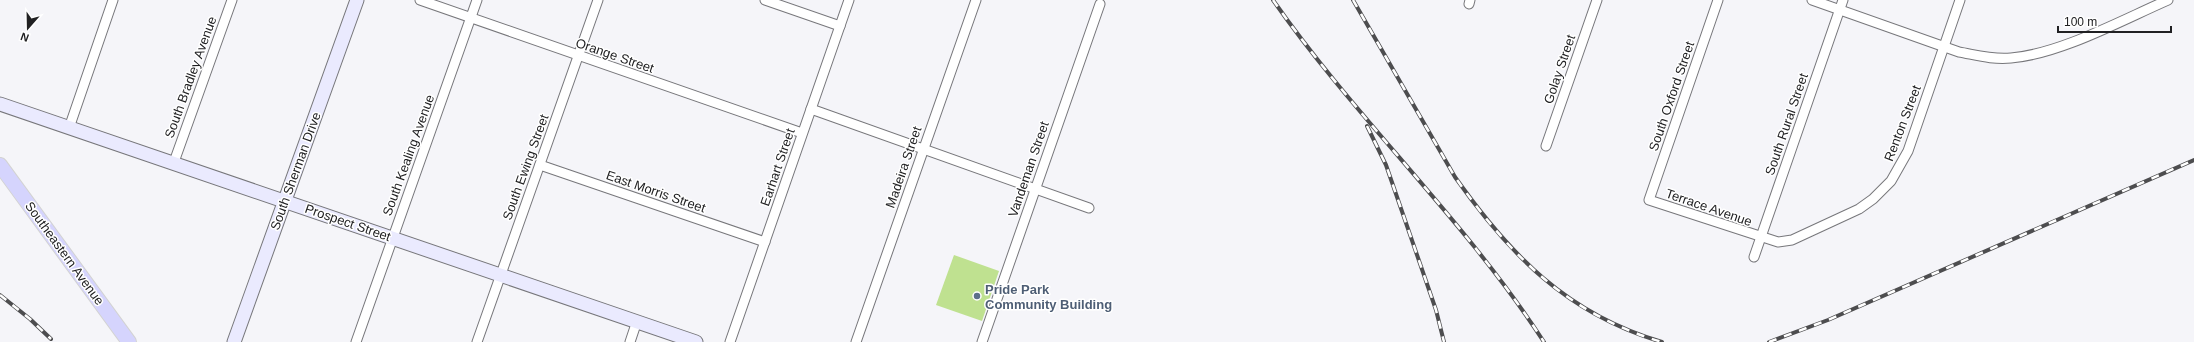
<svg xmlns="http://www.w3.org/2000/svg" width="2194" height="342" viewBox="0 0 2194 342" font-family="Helvetica,sans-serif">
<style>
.green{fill:#bfe190}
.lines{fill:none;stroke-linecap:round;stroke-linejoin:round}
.street-casing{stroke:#77777b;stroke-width:11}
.secondary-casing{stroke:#77777b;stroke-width:15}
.primary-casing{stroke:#d3d3d3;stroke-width:16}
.street{stroke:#fff;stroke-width:9}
.secondary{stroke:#eaeafe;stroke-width:13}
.primary{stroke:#d5d4fd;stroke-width:14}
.rail-casing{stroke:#4d4d4f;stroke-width:4}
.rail{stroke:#fff;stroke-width:2.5;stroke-dasharray:8;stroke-linecap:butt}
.service-dot{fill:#5c6f8a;stroke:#fff;stroke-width:1.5}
.labels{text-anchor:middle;stroke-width:3;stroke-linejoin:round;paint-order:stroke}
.street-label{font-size:13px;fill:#212123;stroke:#fff}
.service-label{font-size:13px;font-weight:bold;fill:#4e5e75;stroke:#fff;text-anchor:start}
</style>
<rect width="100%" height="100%" fill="#f5f5f9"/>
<path class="green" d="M 954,255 L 999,271 L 982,321 L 936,305 Z"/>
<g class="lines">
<defs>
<g id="street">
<path d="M 420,0 L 802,133"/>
<path d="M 765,0 L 840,26"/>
<path d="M 1718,0 L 1649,200 L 1778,242 L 1792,240 L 1859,209 L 1873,199 L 1891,181 L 1908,151 L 1960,0"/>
<path d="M 1812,0 L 1959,52 C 1976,55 1993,60 2011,58 C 2060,54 2122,20 2168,0"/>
<path d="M 1469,4 L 1470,0"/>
<path d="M 811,109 L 1089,208"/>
<path d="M 69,128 L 113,0"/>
<path d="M 1546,146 L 1597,0"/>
<path d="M 174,162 L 232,0"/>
<path d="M 540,165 L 765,242"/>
<path d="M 1754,257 L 1843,0"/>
<path d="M 356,342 L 477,0"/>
<path d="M 477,342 L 598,0"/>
<path d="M 630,342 L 637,321"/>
<path d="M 730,342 L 849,0"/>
<path d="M 856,342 L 976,0"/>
<path d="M 982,342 L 1100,4"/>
</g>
<g id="secondary">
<path d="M 0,104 L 696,342"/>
<path d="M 234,342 L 357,0"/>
</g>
<path id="primary" d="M 0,165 L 129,342"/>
</defs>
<use href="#street" class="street-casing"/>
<use href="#secondary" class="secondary-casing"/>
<use href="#primary" class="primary-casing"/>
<use href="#street" class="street"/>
<use href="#secondary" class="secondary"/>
<use href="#primary" class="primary"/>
<defs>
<g id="rail">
<path d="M 1273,0 C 1356,119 1465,220 1544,342"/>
<path d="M 1353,0 L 1455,177 C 1510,255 1567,314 1662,342"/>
<path d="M 1367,126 L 1386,165 L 1436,310 L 1444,342"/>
<path d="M 0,295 L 30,319 L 51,339"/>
<path d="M 1769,342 L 1828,320 L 2194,160"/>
</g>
</defs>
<use href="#rail" class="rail-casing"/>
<use href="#rail" class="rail"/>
</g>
<circle class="service-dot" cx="977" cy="296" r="4"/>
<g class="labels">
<g class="street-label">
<text transform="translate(615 55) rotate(19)" y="5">Orange Street</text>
<text transform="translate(1559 69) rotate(-71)" y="5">Golay Street</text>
<text transform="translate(190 77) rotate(-70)" y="5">South Bradley Avenue</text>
<text transform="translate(1671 96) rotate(-71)" y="5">South Oxford Street</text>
<text transform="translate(1902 123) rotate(-69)" y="5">Renton Street</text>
<text transform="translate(1786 124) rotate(-71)" y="5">South Rural Street</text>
<text transform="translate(408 155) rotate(-70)" y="5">South Kealing Avenue</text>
<text transform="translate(525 167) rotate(-70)" y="5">South Ewing Street</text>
<text transform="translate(777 167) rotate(-71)" y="5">Earhart Street</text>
<text transform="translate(903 167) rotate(-71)" y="5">Madeira Street</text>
<text transform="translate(1028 169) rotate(-71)" y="5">Vandeman Street</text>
<text transform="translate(295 171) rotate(-70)" y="5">South Sherman Drive</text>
<text transform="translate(656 191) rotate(19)" y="5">East Morris Street</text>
<text transform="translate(1709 207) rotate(19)" y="5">Terrace Avenue</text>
<text transform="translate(348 222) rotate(19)" y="5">Prospect Street</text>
<text transform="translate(65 253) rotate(54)" y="5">Southeastern Avenue</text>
</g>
<g class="service-label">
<text x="985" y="294">Pride Park<tspan x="985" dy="15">Community Building</tspan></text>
</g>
</g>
<g transform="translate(28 28) rotate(200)" stroke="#ffffff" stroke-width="3" paint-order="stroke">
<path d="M0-3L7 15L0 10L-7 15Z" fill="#212123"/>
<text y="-6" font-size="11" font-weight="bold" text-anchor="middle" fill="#212123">N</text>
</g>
<path d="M2058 26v6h113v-6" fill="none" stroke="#212123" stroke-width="2"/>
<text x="2064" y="26" font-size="12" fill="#212123" stroke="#ffffff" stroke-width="3" paint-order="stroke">100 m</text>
</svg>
